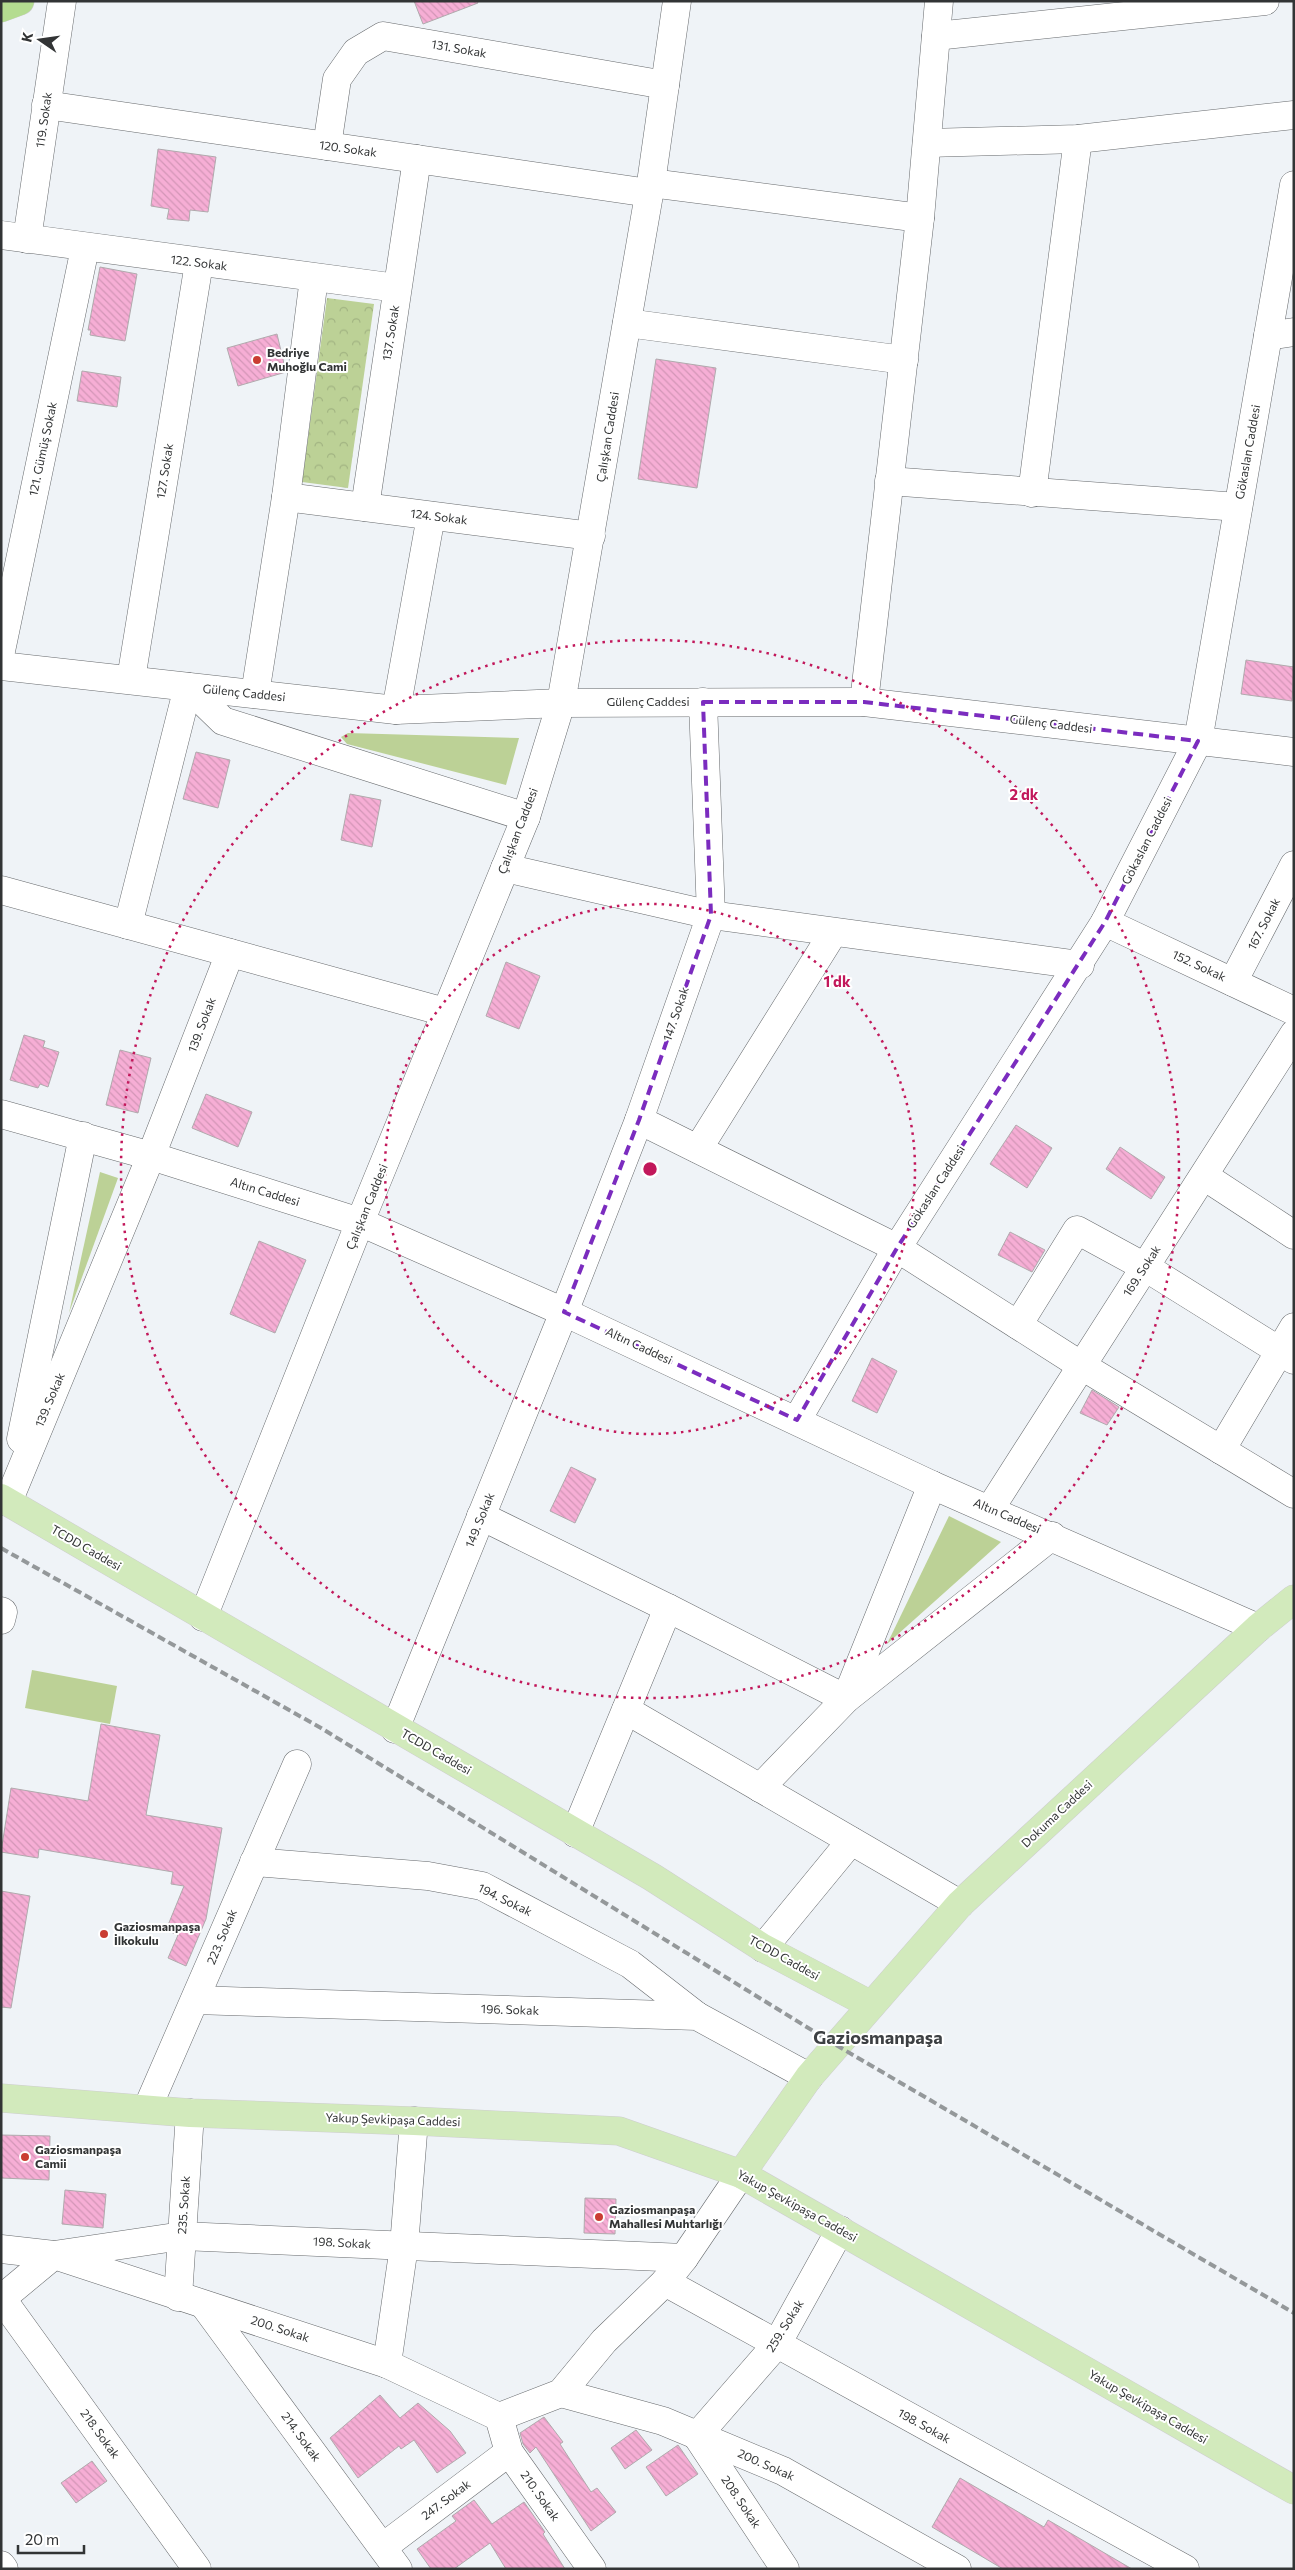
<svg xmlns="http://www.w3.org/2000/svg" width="1295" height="2570" viewBox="0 0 1295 2570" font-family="Commissioner,sans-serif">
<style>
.green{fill:#bcd196}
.park{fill:url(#park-crowns)}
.building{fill:url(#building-back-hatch);stroke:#b0aaad}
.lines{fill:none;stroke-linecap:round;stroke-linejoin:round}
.minor-casing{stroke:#676a6d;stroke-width:29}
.major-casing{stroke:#cececf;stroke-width:29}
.highway-casing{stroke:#cececf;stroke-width:29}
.minor{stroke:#fff;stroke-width:28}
.major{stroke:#d2eabc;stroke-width:28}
.highway{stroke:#b4dc90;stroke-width:28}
.rail{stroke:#94989a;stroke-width:4;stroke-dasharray:8 4;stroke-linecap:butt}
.marked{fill:none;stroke:#7b2cbf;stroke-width:4;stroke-dasharray:10 6;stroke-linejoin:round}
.ring{fill:none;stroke:#c2185b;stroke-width:2.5;stroke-dasharray:2.5 5}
.poi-dot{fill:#ca3d32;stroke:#fff;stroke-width:2}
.labels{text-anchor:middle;stroke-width:4;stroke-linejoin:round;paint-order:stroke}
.street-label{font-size:12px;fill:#323435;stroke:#fff}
.poi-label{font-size:12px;font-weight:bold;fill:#323435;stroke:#fff;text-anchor:start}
.district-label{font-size:18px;font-weight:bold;fill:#3d4043;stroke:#fff}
.centre{fill:#c2185b;stroke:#fff;stroke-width:2.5}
.ring-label{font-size:15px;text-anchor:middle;font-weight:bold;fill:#c2185b;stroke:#fff;stroke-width:4;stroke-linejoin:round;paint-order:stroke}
</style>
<defs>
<pattern id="park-crowns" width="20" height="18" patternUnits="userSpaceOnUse" patternTransform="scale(1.25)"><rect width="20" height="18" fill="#bcd196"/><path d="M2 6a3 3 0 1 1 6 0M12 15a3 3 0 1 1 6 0" fill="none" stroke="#a2b482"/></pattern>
<pattern id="building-back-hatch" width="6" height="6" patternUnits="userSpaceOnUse" patternTransform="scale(1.25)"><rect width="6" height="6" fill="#f6aed5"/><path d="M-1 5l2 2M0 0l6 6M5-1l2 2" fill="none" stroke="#d396b7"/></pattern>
</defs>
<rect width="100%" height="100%" fill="#eff3f7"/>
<g class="green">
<path d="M 348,733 L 519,738 L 506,785 L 347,744 L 341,737 Z"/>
<path d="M 100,1172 L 118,1178 L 69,1313 Z"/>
<path d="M 949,1516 L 1001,1542 L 887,1644 Z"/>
<path d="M 32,1670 L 117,1686 L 110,1724 L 25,1708 Z"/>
</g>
<path class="park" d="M 327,298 L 374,304 L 348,488 L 302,482 Z"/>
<g class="building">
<path d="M 414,1 L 477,1 L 478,3 L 423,24 Z"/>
<path d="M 158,149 L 216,157 L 208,212 L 190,210 L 189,221 L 167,219 L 169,209 L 151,206 Z"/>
<path d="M 100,267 L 137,274 L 125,341 L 90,335 L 91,330 L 88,330 Z"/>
<path d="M 277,334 L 286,372 L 238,386 L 227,348 Z"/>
<path d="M 656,359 L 716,368 L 697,488 L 638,479 Z"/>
<path d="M 82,371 L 121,377 L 117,407 L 77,401 Z"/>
<path d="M 1246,660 L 1294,667 L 1292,701 L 1241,694 Z"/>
<path d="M 196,752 L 230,760 L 218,808 L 183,799 Z"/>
<path d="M 350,794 L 381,800 L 372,847 L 341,840 Z"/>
<path d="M 506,962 L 540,976 L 519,1029 L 486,1016 Z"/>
<path d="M 24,1035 L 45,1041 L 43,1047 L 59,1052 L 48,1087 L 40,1084 L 38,1088 L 10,1080 Z"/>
<path d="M 120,1050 L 151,1058 L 138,1113 L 106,1105 Z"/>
<path d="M 206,1094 L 252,1112 L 238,1147 L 192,1128 Z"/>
<path d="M 1016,1125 L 1052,1148 L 1027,1188 L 990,1164 Z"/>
<path d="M 1120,1147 L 1165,1177 L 1151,1199 L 1106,1169 Z"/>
<path d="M 1010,1232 L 1045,1250 L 1032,1272 L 998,1255 Z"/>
<path d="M 259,1241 L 306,1260 L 275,1333 L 230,1314 Z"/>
<path d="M 872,1358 L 897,1371 L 877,1413 L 852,1401 Z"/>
<path d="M 1092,1390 L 1119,1407 L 1107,1425 L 1080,1413 Z"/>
<path d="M 571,1467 L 596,1479 L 575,1523 L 550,1511 Z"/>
<path d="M 101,1724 L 160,1735 L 146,1815 L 222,1828 L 206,1919 L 186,1966 L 168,1958 L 178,1935 L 166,1930 L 184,1886 L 171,1884 L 173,1872 L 39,1849 L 38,1858 L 1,1852 L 11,1788 L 88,1801 Z"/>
<path d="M 1,1891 L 30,1896 L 11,2008 L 1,2007 Z"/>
<path d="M 1,2135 L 50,2136 L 49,2180 L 1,2178 Z"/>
<path d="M 65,2190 L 106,2194 L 103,2228 L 62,2224 Z"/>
<path d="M 585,2198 L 616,2199 L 615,2234 L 584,2233 Z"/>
<path d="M 380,2395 L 400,2418 L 418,2403 L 450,2431 L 466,2453 L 437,2473 L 414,2440 L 401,2449 L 399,2446 L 358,2478 L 330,2438 Z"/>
<path d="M 544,2417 L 563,2442 L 560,2444 L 591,2492 L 597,2488 L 616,2512 L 591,2531 L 536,2447 L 530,2453 L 523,2444 L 520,2433 Z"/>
<path d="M 636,2430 L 652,2450 L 625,2469 L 611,2448 Z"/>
<path d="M 678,2445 L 698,2474 L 666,2496 L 646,2467 Z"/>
<path d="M 92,2461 L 107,2481 L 76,2503 L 61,2483 Z"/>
<path d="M 960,2478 L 1044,2527 L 1048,2520 L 1132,2569 L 1003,2569 L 932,2527 Z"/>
<path d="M 474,2500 L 492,2524 L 524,2502 L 545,2532 L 543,2534 L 565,2569 L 506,2569 L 490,2543 L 454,2569 L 431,2569 L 417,2549 L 456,2521 L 452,2516 Z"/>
</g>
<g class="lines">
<defs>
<g id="minor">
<path d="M 936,36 L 1265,1"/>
<path d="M 46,105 L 649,193"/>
<path d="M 927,143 L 1078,139 L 1294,115"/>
<path d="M 327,146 L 337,79 L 356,52 L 383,36 L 665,85"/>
<path d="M 651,183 L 920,218"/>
<path d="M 1,235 L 397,288"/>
<path d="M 27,239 L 62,1"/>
<path d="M 627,323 L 904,360"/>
<path d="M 1268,336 L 1294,332"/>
<path d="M 889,481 L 1238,507"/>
<path d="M 1032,493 L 1078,139"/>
<path d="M 286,497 L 591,536"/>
<path d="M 365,507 L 417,159"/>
<path d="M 1,651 L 85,248"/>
<path d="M 1,666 L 396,710 L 561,703 L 864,702 L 1294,752"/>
<path d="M 131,679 L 199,263"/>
<path d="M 188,687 L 223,721 L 526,817"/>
<path d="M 255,694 L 286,497 L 314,278"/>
<path d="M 864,702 L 920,218 L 939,1"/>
<path d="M 396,710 L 431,516"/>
<path d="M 505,868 L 711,915 L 1080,965"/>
<path d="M 1,890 L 445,1012"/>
<path d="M 1105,922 L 1294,1011"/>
<path d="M 128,925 L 188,687"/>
<path d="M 1233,982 L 1294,865"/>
<path d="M 1,1114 L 151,1156 L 360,1222 L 564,1312 L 932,1485 L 1258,1628"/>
<path d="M 639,1120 L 897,1248 L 1082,1366 L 1294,1494"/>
<path d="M 698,1149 L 833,933"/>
<path d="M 1204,1176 L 1294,1235"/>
<path d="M 1018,1325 L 1077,1230 L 1145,1267 L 1294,1360"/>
<path d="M 797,1420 L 897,1248 L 1105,922 L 1198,741 L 1294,185"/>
<path d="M 21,1439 L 83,1136"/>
<path d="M 1221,1450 L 1294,1327"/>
<path d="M 8,1502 L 151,1156 L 230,953"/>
<path d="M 990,1509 L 1294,1034"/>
<path d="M 481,1516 L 668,1608 L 575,1833"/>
<path d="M 668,1608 L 846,1699 L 932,1485"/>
<path d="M 1,1611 L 3,1612 L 1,1620"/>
<path d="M 203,1617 L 360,1222 L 526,817 L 561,703 L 651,183 L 677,1"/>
<path d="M 626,1710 L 960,1904"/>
<path d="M 395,1729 L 564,1312 L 639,1120 L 711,915 L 703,702"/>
<path d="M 760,1788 L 846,1699 L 1052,1536"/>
<path d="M 254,1862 L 428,1876 L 482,1886 L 630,1964 L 697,2016"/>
<path d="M 763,1948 L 851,1841"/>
<path d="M 195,2000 L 697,2016 L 809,2077"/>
<path d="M 147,2109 L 297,1764"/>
<path d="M 1,2249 L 54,2255 L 182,2236 L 684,2258"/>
<path d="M 665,2282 L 1185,2569"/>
<path d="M 178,2297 L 190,2113"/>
<path d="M 1,2299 L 54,2255 L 387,2364 L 499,2417"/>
<path d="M 2,2299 L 197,2569"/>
<path d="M 204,2305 L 398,2569"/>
<path d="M 387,2364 L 404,2246 L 414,2121"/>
<path d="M 561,2393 L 663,2421 L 783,2471 L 957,2569"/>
<path d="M 499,2417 L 561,2393 L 604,2341 L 665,2282 L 684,2258 L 741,2174"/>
<path d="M 499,2417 L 509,2452 L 592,2569"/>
<path d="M 383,2547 L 509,2452"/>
<path d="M 1,2565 L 4,2569"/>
<path d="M 785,2569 L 697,2436 L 777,2344 L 840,2230"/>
</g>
<g id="major">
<path d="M 1,1498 L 652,1877 L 763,1948 L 871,2005"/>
<path d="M 1,2098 L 190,2113 L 414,2121 L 619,2131 L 741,2174 L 1294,2490"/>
<path d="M 741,2174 L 809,2077 L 960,1904 L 1258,1628 L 1294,1599"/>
</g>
<path id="highway" d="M 1,8 L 20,1"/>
</defs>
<use href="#minor" class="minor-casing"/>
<use href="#major" class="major-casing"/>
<use href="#highway" class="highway-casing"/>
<use href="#minor" class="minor"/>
<use href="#major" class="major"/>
<use href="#highway" class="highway"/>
<path class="rail" d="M 1,1548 L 321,1728 L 836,2045 L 1294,2313"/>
</g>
<path class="marked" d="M 703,702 L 864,702 L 1198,741 L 1105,922 L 897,1248 L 797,1420 L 564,1312 L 639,1120 L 711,915 Z"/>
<g class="ring">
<circle cx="650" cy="1169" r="265"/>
<circle cx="650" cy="1169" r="529"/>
</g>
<g class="poi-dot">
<circle cx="257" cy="360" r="5"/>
<circle cx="104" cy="1934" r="5"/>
<circle cx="25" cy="2157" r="5"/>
<circle cx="599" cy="2217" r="5"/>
</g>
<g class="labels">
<g class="street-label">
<text transform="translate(459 49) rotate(10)" y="4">131. Sokak</text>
<text transform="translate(44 120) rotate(-82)" y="4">119. Sokak</text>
<text transform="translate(348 149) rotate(8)" y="4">120. Sokak</text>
<text transform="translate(199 263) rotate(7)" y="4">122. Sokak</text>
<text transform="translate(391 333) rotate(-81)" y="4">137. Sokak</text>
<text transform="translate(608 437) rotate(-81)" y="4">Çalışkan Caddesi</text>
<text transform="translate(43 449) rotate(-78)" y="4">121. Gümüş Sokak</text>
<text transform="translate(1248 452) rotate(-80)" y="4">Gökaslan Caddesi</text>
<text transform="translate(165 471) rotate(-81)" y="4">127. Sokak</text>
<text transform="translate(439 517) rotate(7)" y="4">124. Sokak</text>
<text transform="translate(244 693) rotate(6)" y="4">Gülenç Caddesi</text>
<text x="648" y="706">Gülenç Caddesi</text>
<text transform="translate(1051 724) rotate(7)" y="4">Gülenç Caddesi</text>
<text transform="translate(518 831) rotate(-69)" y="4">Çalışkan Caddesi</text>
<text transform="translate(1147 841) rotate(-63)" y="4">Gökaslan Caddesi</text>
<text transform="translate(1264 924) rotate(-63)" y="4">167. Sokak</text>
<text transform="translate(1199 966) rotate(25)" y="4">152. Sokak</text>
<text transform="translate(676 1014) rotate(-71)" y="4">147. Sokak</text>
<text transform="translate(202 1025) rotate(-69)" y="4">139. Sokak</text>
<text transform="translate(936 1187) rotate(-57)" y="4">Gökaslan Caddesi</text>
<text transform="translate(265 1192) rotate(17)" y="4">Altın Caddesi</text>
<text transform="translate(367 1207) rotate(-68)" y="4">Çalışkan Caddesi</text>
<text transform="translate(1142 1271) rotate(-57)" y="4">169. Sokak</text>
<text transform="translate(639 1346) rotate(25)" y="4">Altın Caddesi</text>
<text transform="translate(50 1400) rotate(-67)" y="4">139. Sokak</text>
<text transform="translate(1007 1516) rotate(23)" y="4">Altın Caddesi</text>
<text transform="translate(480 1520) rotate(-68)" y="4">149. Sokak</text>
<text transform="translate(86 1548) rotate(30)" y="4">TCDD Caddesi</text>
<text transform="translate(436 1752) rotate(30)" y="4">TCDD Caddesi</text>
<text transform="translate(1057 1814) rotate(-43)" y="4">Dokuma Caddesi</text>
<text transform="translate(505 1900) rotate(26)" y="4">194. Sokak</text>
<text transform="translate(222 1937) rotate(-67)" y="4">223. Sokak</text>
<text transform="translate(784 1958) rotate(29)" y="4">TCDD Caddesi</text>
<text transform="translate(510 2010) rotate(2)" y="4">196. Sokak</text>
<text transform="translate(393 2120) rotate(2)" y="4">Yakup Şevkipaşa Caddesi</text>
<text transform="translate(184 2205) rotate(-86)" y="4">235. Sokak</text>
<text transform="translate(797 2206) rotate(29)" y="4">Yakup Şevkipaşa Caddesi</text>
<text transform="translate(342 2243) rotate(3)" y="4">198. Sokak</text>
<text transform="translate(785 2326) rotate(-58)" y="4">259. Sokak</text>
<text transform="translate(280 2329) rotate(18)" y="4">200. Sokak</text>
<text transform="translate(1148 2407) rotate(30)" y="4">Yakup Şevkipaşa Caddesi</text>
<text transform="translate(924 2426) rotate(29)" y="4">198. Sokak</text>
<text transform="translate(100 2434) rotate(54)" y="4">218. Sokak</text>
<text transform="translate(301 2437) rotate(54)" y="4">214. Sokak</text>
<text transform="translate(766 2465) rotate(24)" y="4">200. Sokak</text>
<text transform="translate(540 2496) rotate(55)" y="4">210. Sokak</text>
<text transform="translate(446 2500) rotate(-37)" y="4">247. Sokak</text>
<text transform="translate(741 2502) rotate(56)" y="4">208. Sokak</text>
</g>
<g class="poi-label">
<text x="267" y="357">Bedriye<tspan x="267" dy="14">Muhoğlu Cami</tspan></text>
<text x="114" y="1931">Gaziosmanpaşa<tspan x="114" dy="14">İlkokulu</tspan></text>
<text x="35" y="2154">Gaziosmanpaşa<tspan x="35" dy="14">Camii</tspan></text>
<text x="609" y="2214">Gaziosmanpaşa<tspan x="609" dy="14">Mahallesi Muhtarlığı</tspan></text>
</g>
<g class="district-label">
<text x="878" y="2044">Gaziosmanpaşa</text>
</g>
</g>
<circle cx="650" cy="1169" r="8" class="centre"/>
<g class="ring-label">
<text x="1024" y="800">2 dk</text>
<text x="837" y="987">1 dk</text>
</g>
<rect width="1295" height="2570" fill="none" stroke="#323435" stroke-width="5"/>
<g transform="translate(40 40) rotate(283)" stroke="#ffffff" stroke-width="4" paint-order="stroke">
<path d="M0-4L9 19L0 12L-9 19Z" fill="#323435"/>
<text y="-8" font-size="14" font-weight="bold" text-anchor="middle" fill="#323435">K</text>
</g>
<path d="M18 2545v8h66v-8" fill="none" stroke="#323435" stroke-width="2.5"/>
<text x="25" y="2545" font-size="15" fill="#323435" stroke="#ffffff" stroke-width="4" paint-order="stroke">20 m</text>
</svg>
